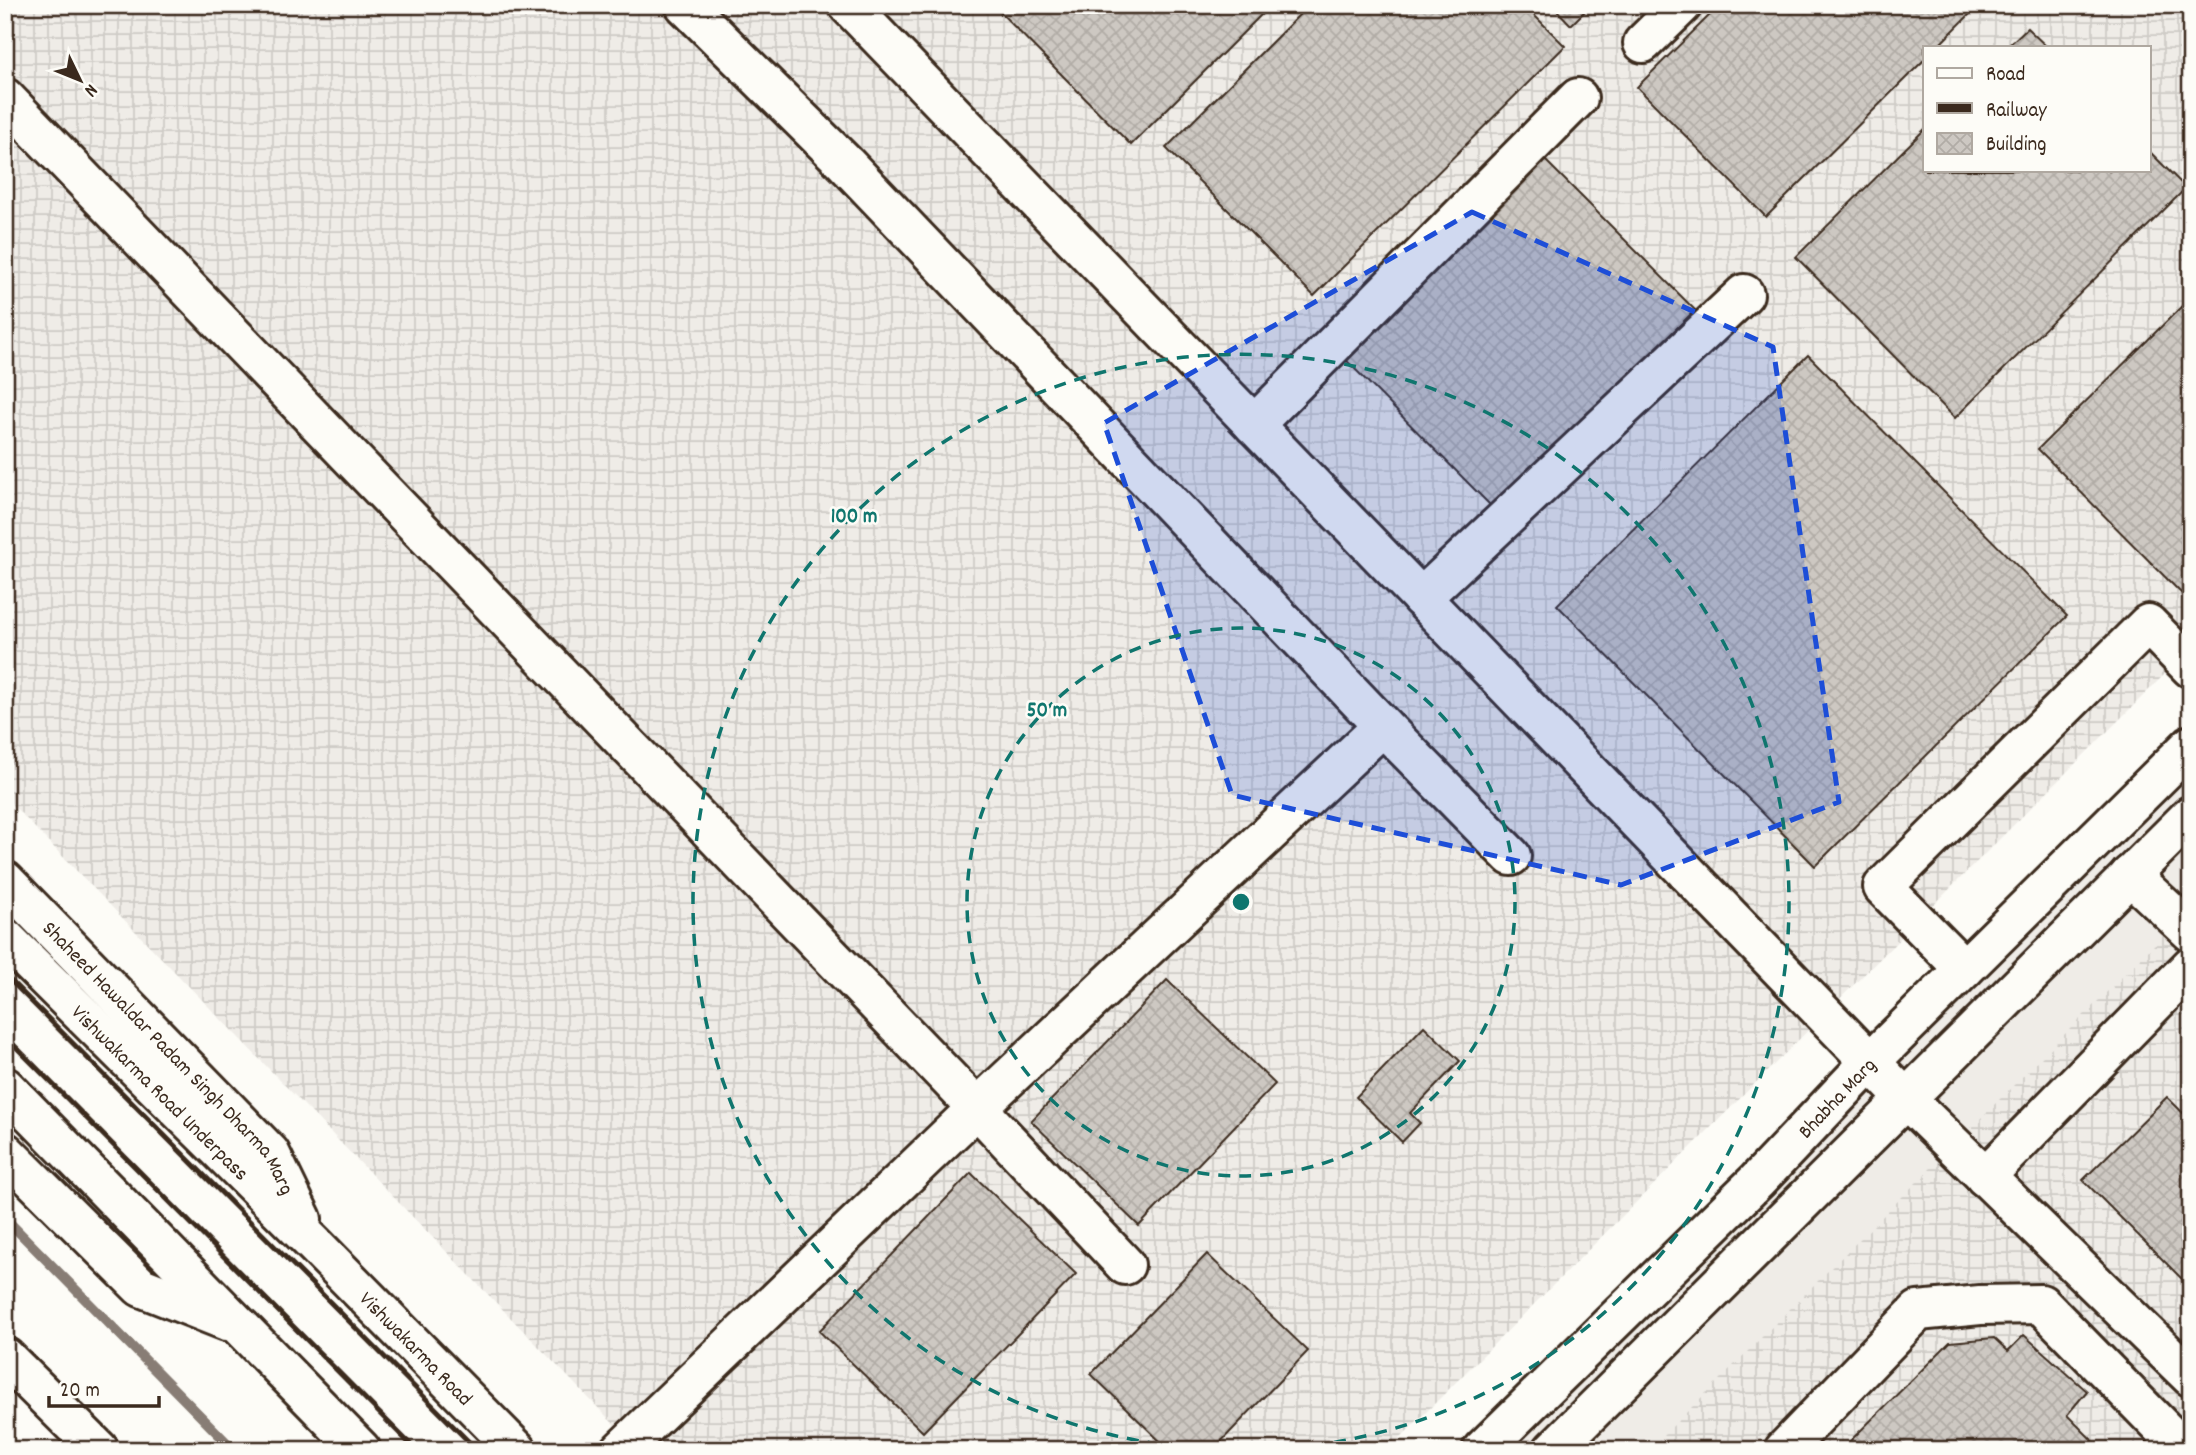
<svg xmlns="http://www.w3.org/2000/svg" width="2196" height="1455" viewBox="0 0 2196 1455" font-family="Dekko,sans-serif">
<style>
.built{fill:#efece7}
.industrial{fill:url(#industrial-grid);fill-rule:evenodd}
.lines{fill:none;stroke-linecap:round;stroke-linejoin:round}
.stream{stroke:#887d74;stroke-width:10}
.building{fill:url(#building-cross-hatch);stroke:#3b2a1e;stroke-width:2}
.minor-casing{stroke:#3b2a1e;stroke-width:44}
.major-casing{stroke:#3b2a1e;stroke-width:44}
.minor{stroke:#fdfcf7;stroke-width:38}
.major{stroke:#fdfcf7;stroke-width:38}
.rail{stroke:#3b2a1e;stroke-width:5}
.marked{fill:#1d4ed8;fill-opacity:0.2;stroke:#1d4ed8;stroke-width:5;stroke-dasharray:14 9;stroke-linejoin:round}
.ring{fill:none;stroke:#0f766e;stroke-width:3.5;stroke-dasharray:12 9}
.labels{text-anchor:middle;stroke-width:5;stroke-linejoin:round;paint-order:stroke}
.street-label{font-size:21px;fill:#3b2a1e;stroke:#fdfcf7}
.centre{fill:#0f766e;stroke:#fdfcf7;stroke-width:3.5}
.ring-label{font-size:21px;text-anchor:middle;font-weight:bold;fill:#0f766e;stroke:#fdfcf7;stroke-width:5;stroke-linejoin:round;paint-order:stroke}
</style>
<defs>
<pattern id="industrial-grid" width="8" height="8" patternUnits="userSpaceOnUse" patternTransform="scale(1.75)"><rect width="8" height="8" fill="#efece7"/><path d="M0 4h8M4 0v8" fill="none" stroke="#cecbc6"/></pattern>
<pattern id="building-cross-hatch" width="8" height="8" patternUnits="userSpaceOnUse" patternTransform="scale(1.75)"><rect width="8" height="8" fill="#cdc8c2"/><path d="M0 0l8 8M0 8l8-8" fill="none" stroke="#b1aca6"/></pattern>
</defs>
<rect width="100%" height="100%" fill="#fdfcf7"/>
<filter id="ink" filterUnits="userSpaceOnUse"><feTurbulence type="fractalNoise" baseFrequency=".0143" numOctaves="2"/><feDisplacementMap in="SourceGraphic" scale="14" xChannelSelector="R" yChannelSelector="G"/><feConvolveMatrix kernelMatrix="1 2 1 2 8 2 1 2 1" color-interpolation-filters="sRGB"/></filter>
<g filter="url(#ink)">
<path class="built" d="M 2191,741 L 2191,1450 L 1472,1450 Z"/>
<g class="industrial">
<path d="M 5,5 L 2191,5 L 2191,648 L 1388,1450 L 639,1450 L 5,797 ZM 1925,47 L 2149,47 L 2149,170 L 1925,170 Z"/>
<path d="M 2191,908 L 2191,1450 L 1649,1450 Z"/>
</g>
<g class="lines">
<path class="stream" d="M 5,1218 L 234,1450"/>
</g>
<g class="building">
<path d="M 993,5 L 1271,5 L 1131,145 Z"/>
<path d="M 1309,5 L 1524,5 L 1565,46 L 1314,296 L 1166,148 Z"/>
<path d="M 1552,5 L 1591,5 L 1571,25 Z"/>
<path d="M 1720,5 L 1979,5 L 1937,47 L 1925,47 L 1925,59 L 1766,217 L 1637,87 Z"/>
<path d="M 2027,28 L 2047,47 L 2007,47 Z"/>
<path d="M 1925,129 L 1925,170 L 2149,170 L 2149,151 L 2186,188 L 1955,418 L 1796,257 Z"/>
<path d="M 1544,159 L 1695,310 L 1494,509 L 1344,358 Z"/>
<path d="M 2191,297 L 2191,603 L 2038,449 Z"/>
<path d="M 1808,355 L 2067,616 L 1815,866 L 1557,605 Z"/>
<path d="M 1167,980 L 1275,1084 L 1139,1226 L 1031,1121 Z"/>
<path d="M 1424,1026 L 1460,1061 L 1410,1113 L 1420,1123 L 1402,1142 L 1356,1097 Z"/>
<path d="M 2167,1097 L 2191,1121 L 2191,1288 L 2083,1180 Z"/>
<path d="M 971,1173 L 1076,1274 L 923,1432 L 819,1331 Z"/>
<path d="M 1207,1254 L 1308,1351 L 1213,1450 L 1169,1450 L 1091,1374 Z"/>
<path d="M 2024,1335 L 2087,1391 L 2067,1415 L 2102,1450 L 1841,1450 L 1950,1342 L 1994,1338 L 2008,1351 Z"/>
</g>
<g class="lines">
<defs>
<g id="minor">
<path d="M 685,5 L 846,164 L 1383,726 L 1511,856"/>
<path d="M 848,5 L 1906,1099 L 2191,1377"/>
<path d="M 1643,43 L 1682,5"/>
<path d="M 5,98 L 977,1108 L 1125,1265"/>
<path d="M 1254,425 L 1578,98"/>
<path d="M 1421,598 L 1744,294"/>
<path d="M 2130,875 L 2191,932"/>
<path d="M 1964,969 L 1883,887 L 2148,624 L 2191,668"/>
<path d="M 1985,1177 L 2191,966"/>
<path d="M 5,1357 L 99,1450"/>
<path d="M 621,1450 L 977,1108 L 1383,726"/>
<path id="s1" d="M 1482,1450 L 1757,1181 L 1870,1062 L 2191,745"/>
<path d="M 1553,1450 L 2191,815"/>
<path d="M 1784,1450 L 1918,1311 L 1980,1305 L 2041,1304 L 2184,1450"/>
</g>
<g id="major">
<path id="s2" d="M 5,881 L 270,1153 L 302,1219"/>
<path id="s3" d="M 5,938 L 316,1246 L 517,1450"/>
<path d="M 5,1087 L 361,1450"/>
<path d="M 5,1152 L 141,1287 L 227,1321"/>
</g>
</defs>
<use href="#minor" class="minor-casing"/>
<use href="#major" class="major-casing"/>
<use href="#minor" class="minor"/>
<use href="#major" class="major"/>
<g class="rail">
<path d="M 5,975 L 477,1450"/>
<path d="M 5,1036 L 416,1450"/>
</g>
</g>
</g>
<path class="marked" d="M 1472,212 L 1773,347 L 1839,802 L 1621,885 L 1232,795 L 1104,423 Z"/>
<g class="ring">
<circle cx="1241" cy="902" r="274"/>
<path d="M1222 1450A548 548 0 1 1 1260 1450"/>
</g>
<g class="labels">
<g class="street-label">
<text dy="7" stroke="none"><textPath href="#s2" startOffset="242">Shaheed Hawaldar Padam Singh Dharma Marg</textPath></text>
<text dy="7" stroke="none"><textPath href="#s3" startOffset="219">Vishwakarma Road Underpass</textPath></text>
<text dy="7" stroke="none"><textPath href="#s1" startOffset="500">Bhabha Marg</textPath></text>
<text dy="7" stroke="none"><textPath href="#s3" startOffset="581">Vishwakarma Road</textPath></text>
</g>
</g>
<circle cx="1241" cy="902" r="10" class="centre"/>
<g class="ring-label">
<text x="854" y="522">100 m</text>
<text x="1047" y="716">50 m</text>
</g>
<rect width="2196" height="1455" fill="none" stroke="#fdfcf7" stroke-width="28"/>
<rect x="14" y="14" width="2168" height="1427" fill="none" stroke="#3b2a1e" stroke-width="2.5" filter="url(#ink)"/>
<rect x="1923" y="46" width="228" height="126" fill="#fdfcf7" stroke="#afa8a0" stroke-width="2"/>
<rect x="1937" y="68" width="35" height="10" fill="#fdfcf7" stroke="#afa8a0" stroke-width="2"/>
<text x="1986" y="80" font-size="21" fill="#3b2a1e">Road</text>
<rect x="1937" y="103" width="35" height="10" fill="#3b2a1e" stroke="#afa8a0" stroke-width="2"/>
<text x="1986" y="116" font-size="21" fill="#3b2a1e">Railway</text>
<rect x="1937" y="133" width="35" height="21" fill="url(#building-cross-hatch)" stroke="#afa8a0" stroke-width="2"/>
<text x="1986" y="150" font-size="21" fill="#3b2a1e">Building</text>
<g transform="translate(80 80) rotate(133)" stroke="#fdfcf7" stroke-width="5" paint-order="stroke">
<path d="M0-5L12 26L0 18L-12 26Z" fill="#3b2a1e"/>
<text y="-10" font-size="19" font-weight="bold" text-anchor="middle" fill="#3b2a1e">N</text>
</g>
<path d="M49 1396v10h110v-10" fill="none" stroke="#3b2a1e" stroke-width="3.5"/>
<text x="60" y="1396" font-size="21" fill="#3b2a1e" stroke="#fdfcf7" stroke-width="5" paint-order="stroke">20 m</text>
</svg>
